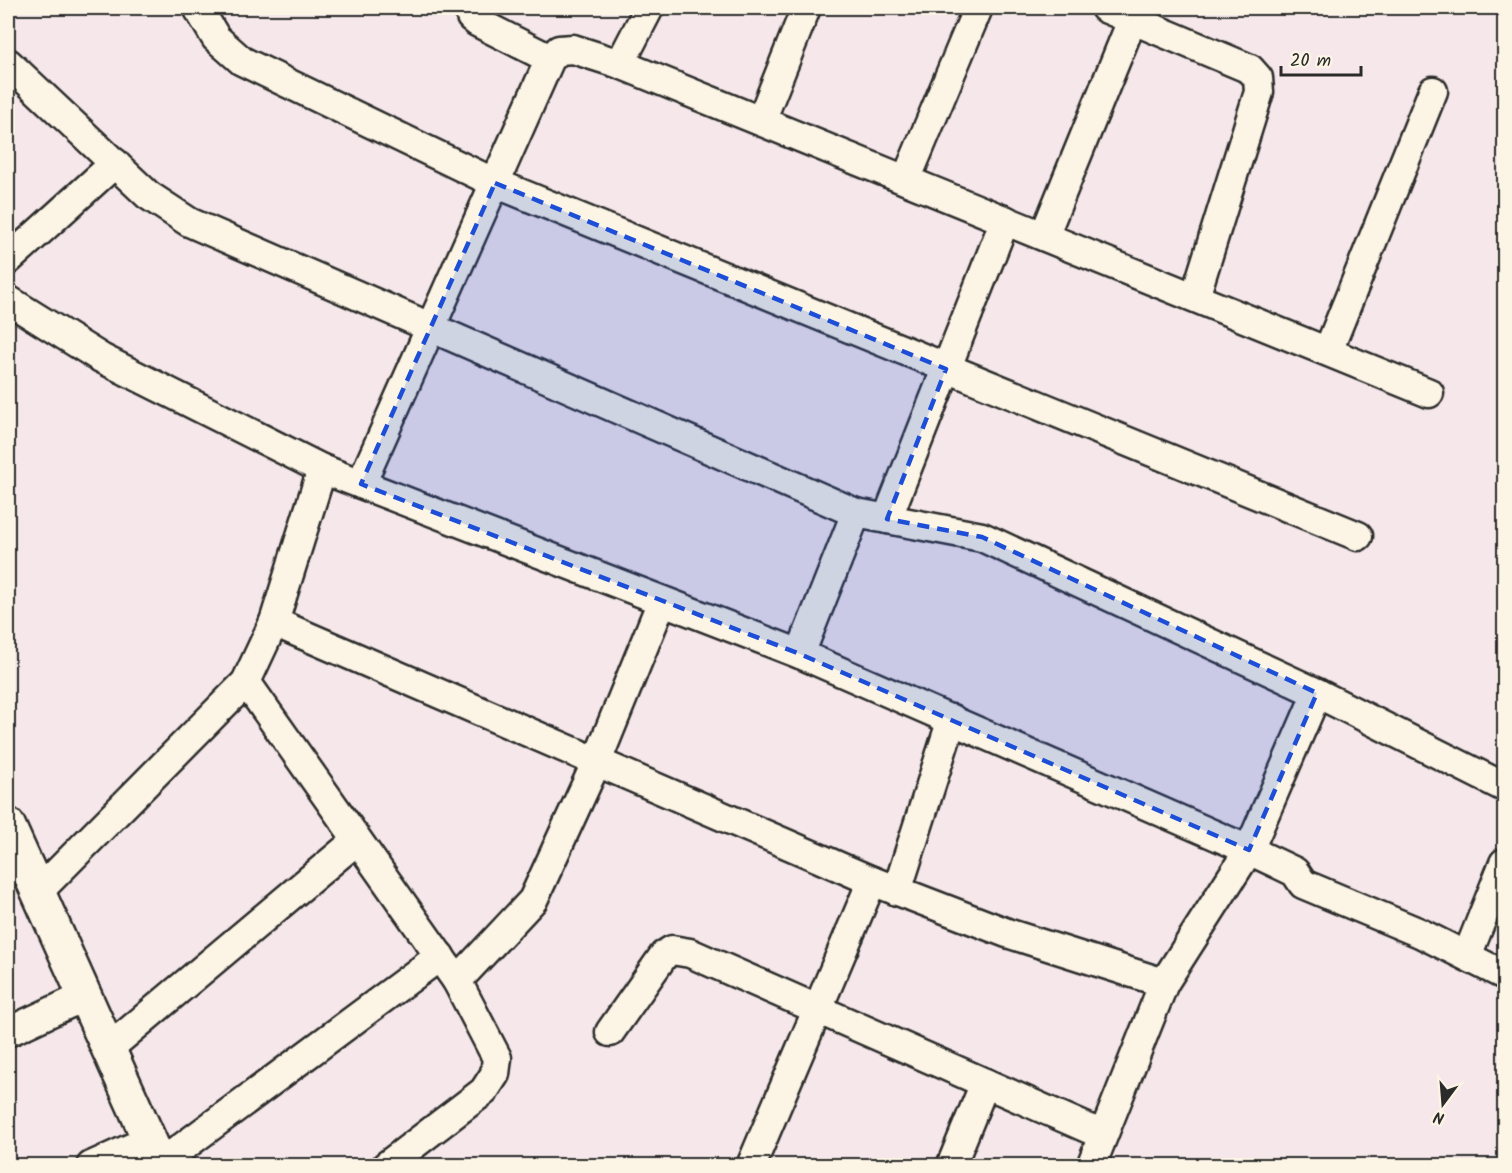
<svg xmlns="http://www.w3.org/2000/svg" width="1512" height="1173" viewBox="0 0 1512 1173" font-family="Kalam,sans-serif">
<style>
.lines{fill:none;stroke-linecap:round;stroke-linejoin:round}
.minor-casing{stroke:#2b2b2b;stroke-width:33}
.major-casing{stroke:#2b2b2b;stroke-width:38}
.minor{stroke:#fcf5e5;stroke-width:28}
.major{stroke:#fcf5e5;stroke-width:33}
.marked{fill:#1d4ed8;fill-opacity:0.2;stroke:#1d4ed8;stroke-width:4.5;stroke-dasharray:12 8;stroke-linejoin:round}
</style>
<rect width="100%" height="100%" fill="#f6e8ea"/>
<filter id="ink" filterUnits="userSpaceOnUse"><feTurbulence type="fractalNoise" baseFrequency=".0167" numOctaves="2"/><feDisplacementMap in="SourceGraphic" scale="12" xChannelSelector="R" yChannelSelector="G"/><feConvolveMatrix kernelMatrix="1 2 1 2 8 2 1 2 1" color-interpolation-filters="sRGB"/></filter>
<g filter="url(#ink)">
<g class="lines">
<defs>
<g id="minor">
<path d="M 198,8 L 216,38 L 242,61 L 495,183 L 1358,536"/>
<path d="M 469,8 L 471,17 L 477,22 L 550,59"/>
<path d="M 1105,8 L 1250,69 L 1258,78 L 1259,92 L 1195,297"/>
<path d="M 8,63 L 148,195 L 189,222 L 856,513"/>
<path d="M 620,64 L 649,8"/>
<path d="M 761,121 L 806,8"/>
<path d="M 906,180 L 978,8"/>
<path d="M 1044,236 L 1133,18"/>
<path d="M 8,260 L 115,163"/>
<path d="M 8,300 L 101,358 L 322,469"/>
<path d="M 1328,351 L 1433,91"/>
<path d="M 361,484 L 550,59 L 559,50 L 573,49 L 620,64 L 1429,393"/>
<path d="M 887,519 L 1005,220"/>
<path d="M 800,654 L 322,469 L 274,622 L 872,881"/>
<path d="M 246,682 L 457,981 L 497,1058 L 495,1074 L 484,1091 L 386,1166"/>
<path d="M 1317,693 L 1504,787"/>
<path d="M 897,891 L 952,719"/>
<path d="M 38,892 L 246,682 L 274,622"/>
<path d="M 1467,956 L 1504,863"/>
<path d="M 457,981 L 533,900 L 597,761 L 662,601"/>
<path d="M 8,1032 L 85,996"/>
<path d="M 610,1032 L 664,955 L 672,950 L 690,953 L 1103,1135"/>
<path d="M 108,1049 L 357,840"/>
<path d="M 160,1164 L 440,956"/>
<path d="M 91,1166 L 149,1140"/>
<path d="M 751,1166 L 872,881 L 1007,933 L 1164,983 L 1249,850 L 1317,693 L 982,537 L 856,513 L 800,654 L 1249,850 L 1295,872 L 1303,884 L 1420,933 L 1504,975"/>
<path d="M 951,1166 L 985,1083"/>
<path d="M 1091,1166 L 1164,983"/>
</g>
<path id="major" d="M 8,825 L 161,1166"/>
</defs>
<use href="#minor" class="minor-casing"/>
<use href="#major" class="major-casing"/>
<use href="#minor" class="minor"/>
<use href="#major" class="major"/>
</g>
</g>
<path class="marked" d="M 495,183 L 946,369 L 887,519 L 982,537 L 1317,693 L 1249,850 L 800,654 L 361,484 Z"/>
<rect width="1512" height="1173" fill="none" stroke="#fcf5e5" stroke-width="30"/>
<rect x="15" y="15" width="1482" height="1143" fill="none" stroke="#2b2b2b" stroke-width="2" filter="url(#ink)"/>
<g transform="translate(1443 1104) rotate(196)" stroke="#fcf5e5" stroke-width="4.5" paint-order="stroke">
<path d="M0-4.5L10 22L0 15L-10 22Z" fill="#2b2b2b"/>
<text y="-9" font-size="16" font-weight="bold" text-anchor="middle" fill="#2b2b2b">N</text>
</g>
<path d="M1281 66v9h80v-9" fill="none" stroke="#2b2b2b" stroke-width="3"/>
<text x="1290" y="66" font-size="18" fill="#2b2b2b" stroke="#fcf5e5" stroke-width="4.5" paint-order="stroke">20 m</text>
</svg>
